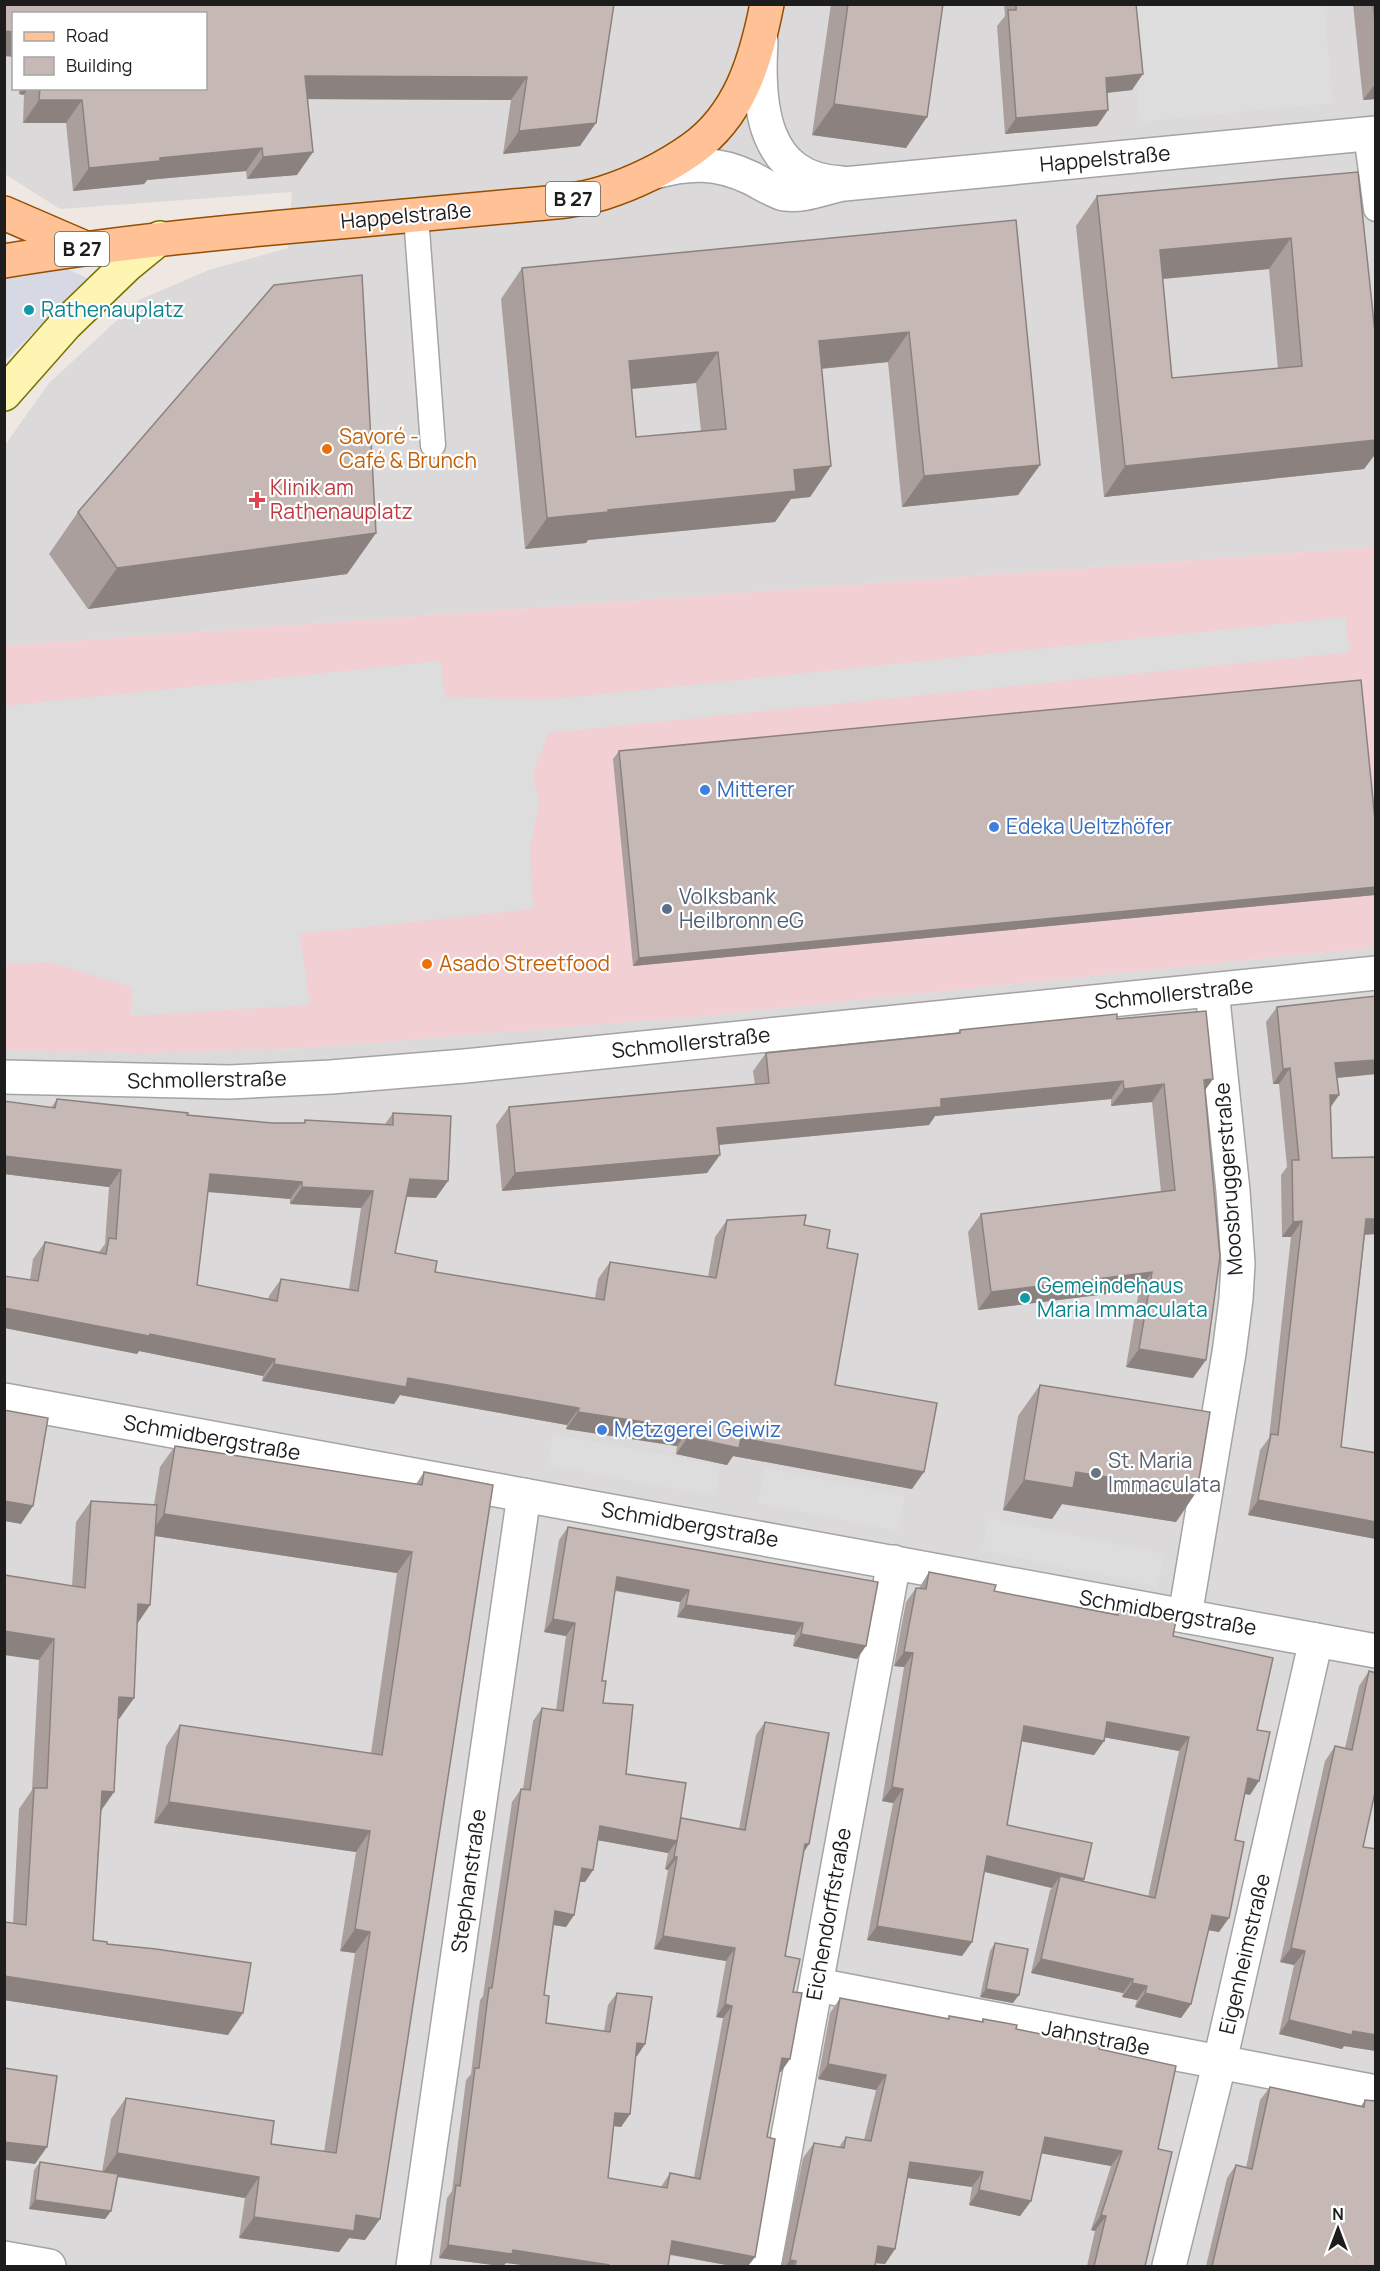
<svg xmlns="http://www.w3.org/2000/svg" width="1380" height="2271" viewBox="0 0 1380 2271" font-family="Manrope,sans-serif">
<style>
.residential{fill:#dbd9da;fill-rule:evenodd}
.commercial{fill:#f1cfd3}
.parking{fill:#ddd}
.plaza{fill:#d6d8e4}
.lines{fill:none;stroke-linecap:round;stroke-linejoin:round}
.service-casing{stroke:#a4a4a4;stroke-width:27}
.minor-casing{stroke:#a4a4a4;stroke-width:36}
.secondary-casing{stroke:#777200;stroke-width:36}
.primary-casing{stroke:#954e00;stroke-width:36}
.service{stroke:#fff;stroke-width:24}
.minor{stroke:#fff;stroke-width:33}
.secondary{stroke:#fdf5b1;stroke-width:33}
.primary{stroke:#ffc296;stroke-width:33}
.wall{fill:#aa9f9c;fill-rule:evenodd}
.shaded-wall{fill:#8b827f}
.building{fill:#c6b9b5;stroke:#8b827f;stroke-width:1.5;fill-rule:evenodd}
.culture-dot{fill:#0f9aa8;stroke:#fff;stroke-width:2}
.food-dot{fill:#e8710a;stroke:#fff;stroke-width:2}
.health-dot{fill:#e0444e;stroke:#fff;stroke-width:2}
.shop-dot{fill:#3f7fe0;stroke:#fff;stroke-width:2}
.service-dot{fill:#5c6f8a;stroke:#fff;stroke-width:2}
.worship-dot{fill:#6b7280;stroke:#fff;stroke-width:2}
.labels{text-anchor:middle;stroke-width:4.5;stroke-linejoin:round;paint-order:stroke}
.shield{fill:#fff;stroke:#616161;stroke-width:1.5}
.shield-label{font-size:20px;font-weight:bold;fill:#1d1d1d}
.street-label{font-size:21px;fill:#1d1d1d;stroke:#fff}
.culture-label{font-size:21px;fill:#0d838f;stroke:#fff;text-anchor:start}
.food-label{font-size:21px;fill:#c56008;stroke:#fff;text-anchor:start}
.health-label{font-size:21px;fill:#be3a42;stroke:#fff;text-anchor:start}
.shop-label{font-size:21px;fill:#366cbe;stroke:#fff;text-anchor:start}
.service-label{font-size:21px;fill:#4e5e75;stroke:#fff;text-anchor:start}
.worship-label{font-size:21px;fill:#5b616d;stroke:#fff;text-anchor:start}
</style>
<rect width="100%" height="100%" fill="#efe8e2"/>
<g class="residential">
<path d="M 5,5 L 1375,5 L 1375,547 L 5,646 L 5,445 L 49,383 L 139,300 L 209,270 L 288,248 L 292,192 L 60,209 L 5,174 ZM 14,14 L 206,14 L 206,88 L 14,88 Z"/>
<path d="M 1375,947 L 1375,2266 L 5,2266 L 5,1050 L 143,1053 L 306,1048 L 691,1017 Z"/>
</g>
<path class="commercial" d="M 1375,547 L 1375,947 L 691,1017 L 306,1048 L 143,1053 L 5,1050 L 5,646 Z"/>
<g class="parking">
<path d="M 1128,5 L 1324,5 L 1333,103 L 1140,122 Z"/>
<path d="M 1345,617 L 1350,652 L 548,733 L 533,774 L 539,803 L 530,847 L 533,909 L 300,934 L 310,1005 L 131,1016 L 132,987 L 49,962 L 5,964 L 5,706 L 440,661 L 445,697 L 546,700 Z"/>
<path d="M 553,1434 L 721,1465 L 715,1496 L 547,1465 Z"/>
<path d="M 765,1468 L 905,1496 L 898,1531 L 758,1503 Z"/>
<path d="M 989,1518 L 1164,1554 L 1158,1587 L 982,1550 Z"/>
</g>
<path class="plaza" d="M 5,240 L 87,278 L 5,361 Z"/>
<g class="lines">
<defs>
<g id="service">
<path d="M 1366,134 L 1376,209"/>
<path d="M 416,216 L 433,445"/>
</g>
<g id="minor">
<path d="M 761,41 C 757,104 762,180 842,183"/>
<path d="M 655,172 C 689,162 718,162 751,178 C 761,183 773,191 784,194 C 805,197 825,187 844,184 L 1376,133"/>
<path d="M 4,1077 L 229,1082 L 331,1077 L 465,1066 L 1376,973"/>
<path d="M 4,1400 L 1376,1651"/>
<path d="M 1185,1616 L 1229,1353 L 1236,1299 L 1238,1263 L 1233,1191 L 1212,990"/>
<path d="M 817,1985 L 1376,2092"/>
<path d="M 4,2258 L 49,2266"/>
<path d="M 413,2266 L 524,1495"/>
<path d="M 764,2266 L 894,1562"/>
<path d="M 1169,2266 L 1220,2061 L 1316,1640"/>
</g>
<path id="secondary" d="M 4,394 L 65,325 L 127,265 L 160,238"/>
<g id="primary">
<path d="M 4,213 L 85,248"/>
<path d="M 4,261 C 119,242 235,231 351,221 C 405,216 459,211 513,206 C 543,203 574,202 603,193 C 634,183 665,168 692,149 C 740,115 756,60 767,4"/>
</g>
</defs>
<use href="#service" class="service-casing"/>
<use href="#minor" class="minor-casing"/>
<use href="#secondary" class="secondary-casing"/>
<use href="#primary" class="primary-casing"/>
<use href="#service" class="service"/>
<use href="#minor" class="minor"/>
<use href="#secondary" class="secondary"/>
<use href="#primary" class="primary"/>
</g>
<g class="wall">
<path d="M 4,4 L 614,4 L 580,146 L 503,154 L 511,100 L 307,99 L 297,175 L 247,179 L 246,171 L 147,180 L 144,184 L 73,191 L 66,123 L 23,123 L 24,95 L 19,94 L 19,88 L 206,88 L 14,14 Z"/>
<path d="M 831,4 L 943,4 L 906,148 L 812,135 Z"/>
<path d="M 1004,4 L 1136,4 L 1132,90 L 1107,93 L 1108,110 L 1097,126 L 1005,134 L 997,26 L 1005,16 Z"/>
<path d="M 1353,4 L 1376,4 L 1376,99 L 1363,100 Z"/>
<path d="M 1358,172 L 1376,342 L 1376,453 L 1364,469 L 1104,497 L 1076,226 L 1097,196 ZM 1269,269 L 1278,369 L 1172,378 L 1163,279 Z"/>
<path d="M 1016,220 L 1040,465 L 1018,495 L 902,507 L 888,362 L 821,369 L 831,466 L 810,497 L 791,499 L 775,522 L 588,540 L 586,543 L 525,549 L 501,299 L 522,268 ZM 696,383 L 701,431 L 636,437 L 632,389 Z"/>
<path d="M 78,512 L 376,533 L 347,574 L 88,609 L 49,554 Z"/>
<path d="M 619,751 L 1375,895 L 633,966 L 613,759 Z"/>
<path d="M 1376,996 L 1376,1074 L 1337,1078 L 1339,1095 L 1331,1107 L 1332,1158 L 1376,1157 L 1376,1234 L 1365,1235 L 1341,1447 L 1376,1453 L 1376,1539 L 1248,1515 L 1260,1450 L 1269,1438 L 1291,1237 L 1282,1237 L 1281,1175 L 1287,1167 L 1279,1084 L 1273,1084 L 1266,1022 L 1277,1007 Z"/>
<path d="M 1117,1019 L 1213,1079 L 1205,1090 L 1193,1378 L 1126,1367 L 1139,1290 L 978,1310 L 968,1232 L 981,1214 L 1161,1192 L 1152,1102 L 1111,1106 L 1111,1099 L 935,1116 L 929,1125 L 719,1145 L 707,1173 L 502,1191 L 496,1125 L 509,1107 L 755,1085 L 753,1071 L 766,1053 L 957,1034 L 960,1030 Z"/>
<path d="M 57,1099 L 187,1115 L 272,1123 L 303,1123 L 305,1120 L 385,1124 L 393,1113 L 436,1198 L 406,1197 L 395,1253 L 435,1272 L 595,1298 L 598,1279 L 610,1262 L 708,1277 L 715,1237 L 727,1220 L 804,1225 L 827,1248 L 835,1385 L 912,1489 L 733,1456 L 727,1465 L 676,1454 L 677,1446 L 566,1429 L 567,1425 L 400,1395 L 394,1404 L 262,1381 L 263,1376 L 139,1351 L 137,1354 L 30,1280 L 33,1259 L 45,1242 L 99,1252 L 105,1244 L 109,1187 L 4,1174 L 4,1101 L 51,1108 ZM 208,1192 L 290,1199 L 290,1204 L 361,1208 L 349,1289 L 281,1279 L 269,1296 L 268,1299 L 197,1285 Z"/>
<path d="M 1040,1385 L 1197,1491 L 1176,1522 L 1062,1504 L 1052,1519 L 1003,1510 L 1018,1416 Z"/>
<path d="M 175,1446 L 416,1484 L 424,1472 L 365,2240 L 349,2238 L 339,2252 L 239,2238 L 245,2198 L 117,2177 L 111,2211 L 105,2219 L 29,2209 L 34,2170 L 40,2162 L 102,2172 L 111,2119 L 126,2098 L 271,2144 L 324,2152 L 355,1953 L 340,1951 L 356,1852 L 154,1823 L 166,1746 L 180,1725 L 371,1753 L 397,1573 L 155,1536 L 150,1605 L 137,1624 L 134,1698 L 119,1719 L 118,1719 L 114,1792 L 101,1811 L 93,1940 L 107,1944 L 228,2035 L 4,2000 L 4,1922 L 13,1923 L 19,1809 L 32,1790 L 39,1660 L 72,1586 L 76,1522 L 91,1501 L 154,1505 L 160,1467 Z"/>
<path d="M 568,1527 L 878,1582 L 857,1659 L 793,1646 L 795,1635 L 677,1617 L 680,1602 L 615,1591 L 602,1681 L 603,1703 L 626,1774 L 680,1820 L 681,1818 L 739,1829 L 756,1735 L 765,1722 L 809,1844 L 804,1852 L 785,1956 L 793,1992 L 781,2072 L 779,2071 L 767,2137 L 755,2257 L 748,2266 L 732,2266 L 670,2255 L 668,2266 L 531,2266 L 506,2263 L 503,2266 L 501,2266 L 439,2258 L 447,2198 L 452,2191 L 466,2080 L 471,2074 L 480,2000 L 483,1996 L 512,1802 L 521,1789 L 523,1789 L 533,1721 L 542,1708 L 556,1710 L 566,1636 L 544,1632 L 559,1540 ZM 598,1840 L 668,1853 L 665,1869 L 668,1870 L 654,1949 L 726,1961 L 716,2017 L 723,2018 L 694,2177 L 670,2173 L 661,2187 L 608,2178 L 614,2126 L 621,2127 L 630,2114 L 635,2056 L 637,2056 L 645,2044 L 617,1993 L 608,2005 L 604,2031 L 546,2023 L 544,1995 L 554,1925 L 566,1927 L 574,1915 L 580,1882 L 585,1882 L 593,1870 Z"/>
<path d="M 929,1572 L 994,1591 L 1115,1614 L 1119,1609 L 1173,1636 L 1257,1730 L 1250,1795 L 1245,1794 L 1235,1840 L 1219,1932 L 1208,1930 L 1191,2004 L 1181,2018 L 1135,2007 L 1137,2000 L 1122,1997 L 1123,1993 L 1031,1973 L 1050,1890 L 1052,1888 L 984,1872 L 972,1942 L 962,1956 L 867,1940 L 893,1803 L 882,1801 L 904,1667 L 894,1666 L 906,1602 L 916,1588 L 919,1588 ZM 1104,1737 L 1179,1751 L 1148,1897 L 1083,1881 L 1084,1879 L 1007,1825 L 1022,1741 L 1094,1755 L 1104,1741 Z"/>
<path d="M 1369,1671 L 1363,1847 L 1376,1849 L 1376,2051 L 1344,2046 L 1342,2049 L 1279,2034 L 1294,1965 L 1280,1962 L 1325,1761 L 1335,1746 L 1345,1748 L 1359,1686 Z"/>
<path d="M 995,1943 L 1013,2003 L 980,1997 L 990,1951 Z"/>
<path d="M 840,1998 L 947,2019 L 949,2016 L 981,2022 L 983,2019 L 1016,2029 L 1099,2049 L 1158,2149 L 1145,2266 L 1087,2266 L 1095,2231 L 1091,2230 L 1111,2166 L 1041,2153 L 1031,2201 L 1020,2216 L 969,2205 L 972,2187 L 908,2178 L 895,2249 L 885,2264 L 875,2263 L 875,2266 L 781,2266 L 803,2158 L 814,2143 L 839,2147 L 846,2137 L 864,2140 L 876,2090 L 818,2079 L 830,2013 Z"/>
<path d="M 1270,2087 L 1361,2106 L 1365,2100 L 1376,2266 L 1206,2266 L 1227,2178 L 1236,2165 L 1246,2168 L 1260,2100 Z"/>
</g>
<g class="shaded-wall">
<path d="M 4,31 L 14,32 L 14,57 L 4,56 Z"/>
<path d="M 1143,74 L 1132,90 L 1095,94 L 1106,78 Z"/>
<path d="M 305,76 L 527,77 L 511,100 L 289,99 Z"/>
<path d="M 1376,83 L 1376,99 L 1363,100 Z"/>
<path d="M 23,88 L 28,88 L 24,95 L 19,94 Z"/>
<path d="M 39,100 L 82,100 L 66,123 L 23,123 Z"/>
<path d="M 834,104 L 927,117 L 906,148 L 812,135 Z"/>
<path d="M 1108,110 L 1097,126 L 1005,134 L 1016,118 Z"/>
<path d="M 596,123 L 580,146 L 503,154 L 519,131 Z"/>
<path d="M 262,148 L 246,171 L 147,180 L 144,184 L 73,191 L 89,168 L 160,158 Z"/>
<path d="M 313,152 L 297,175 L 247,179 L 263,157 Z"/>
<path d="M 1291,238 L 1269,269 L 1139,281 L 1160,250 Z"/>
<path d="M 909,332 L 888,362 L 797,371 L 819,341 Z"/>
<path d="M 718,352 L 696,383 L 607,391 L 629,361 Z"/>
<path d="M 1376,440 L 1376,453 L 1364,469 L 1104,497 L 1125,466 Z"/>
<path d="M 1040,465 L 1018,495 L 902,507 L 924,476 Z"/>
<path d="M 831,466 L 810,497 L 791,499 L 775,522 L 588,540 L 586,543 L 525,549 L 547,518 L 608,510 L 794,470 Z"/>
<path d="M 376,533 L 347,574 L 88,609 L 117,568 Z"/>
<path d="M 1376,887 L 1375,895 L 633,966 L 639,958 Z"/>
<path d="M 1376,1060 L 1376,1074 L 1325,1079 L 1335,1063 Z"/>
<path d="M 1290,1068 L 1279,1084 L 1273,1084 L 1283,1069 Z"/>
<path d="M 1213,1079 L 1200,1097 L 1204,1080 Z"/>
<path d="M 1123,1081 L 1111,1099 L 935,1116 L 929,1125 L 705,1146 L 717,1128 L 941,1099 Z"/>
<path d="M 1164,1084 L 1152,1102 L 1111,1106 L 1124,1089 Z"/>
<path d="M 1330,1095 L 1339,1095 L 1328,1110 Z"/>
<path d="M 720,1155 L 707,1173 L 502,1191 L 515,1173 Z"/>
<path d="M 4,1156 L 121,1170 L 109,1187 L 4,1174 Z"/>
<path d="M 210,1174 L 302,1182 L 290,1199 L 198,1191 Z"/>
<path d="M 410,1179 L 448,1181 L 436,1198 L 398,1196 Z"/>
<path d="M 302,1187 L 373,1191 L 361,1208 L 290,1204 Z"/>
<path d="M 1366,1219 L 1376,1219 L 1376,1234 L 1356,1235 Z"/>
<path d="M 1302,1221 L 1291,1237 L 1282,1237 L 1293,1222 Z"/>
<path d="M 1152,1272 L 1139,1290 L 978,1310 L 991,1292 Z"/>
<path d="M 4,1308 L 150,1334 L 275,1359 L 263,1376 L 139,1351 L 137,1354 L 4,1328 Z"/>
<path d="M 1139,1349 L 1206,1360 L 1193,1378 L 1126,1367 Z"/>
<path d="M 274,1364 L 408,1378 L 579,1408 L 567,1425 L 400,1395 L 394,1404 L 262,1381 Z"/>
<path d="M 578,1412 L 689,1429 L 677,1446 L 566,1429 Z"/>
<path d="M 688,1437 L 741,1438 L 924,1472 L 912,1489 L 733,1456 L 727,1465 L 676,1454 Z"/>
<path d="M 1076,1472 L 1197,1491 L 1176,1522 L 1062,1504 L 1052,1519 L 1003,1510 L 1024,1480 Z"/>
<path d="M 1258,1500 L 1376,1522 L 1376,1539 L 1248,1515 Z"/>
<path d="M 4,1501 L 33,1506 L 21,1524 L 4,1521 Z"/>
<path d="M 164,1514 L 412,1552 L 397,1573 L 149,1535 Z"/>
<path d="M 617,1577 L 689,1590 L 680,1602 L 608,1589 Z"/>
<path d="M 138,1604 L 150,1605 L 135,1627 Z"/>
<path d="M 686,1605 L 803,1623 L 795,1635 L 677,1617 Z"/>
<path d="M 553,1619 L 575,1623 L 566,1636 L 544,1632 Z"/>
<path d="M 4,1631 L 54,1639 L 39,1660 L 4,1655 Z"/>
<path d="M 801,1634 L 866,1646 L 857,1659 L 793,1646 Z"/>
<path d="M 904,1652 L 913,1653 L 904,1667 L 894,1666 Z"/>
<path d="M 119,1697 L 134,1698 L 119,1719 L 104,1719 Z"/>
<path d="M 1107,1722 L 1189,1737 L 1179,1751 L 1097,1736 Z"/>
<path d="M 1024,1726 L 1104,1741 L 1094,1755 L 1015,1740 Z"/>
<path d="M 1248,1778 L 1259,1781 L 1250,1795 L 1238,1792 Z"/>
<path d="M 892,1787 L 903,1789 L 893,1803 L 882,1801 Z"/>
<path d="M 102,1791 L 114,1792 L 99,1813 Z"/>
<path d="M 169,1802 L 370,1831 L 356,1852 L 154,1823 Z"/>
<path d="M 600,1826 L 677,1841 L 668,1853 L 591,1839 Z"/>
<path d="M 805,1844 L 809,1844 L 800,1857 Z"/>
<path d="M 987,1856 L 1084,1879 L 1074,1893 L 1060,1876 L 1052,1888 L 978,1870 Z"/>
<path d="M 674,1857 L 677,1857 L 668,1870 L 665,1869 Z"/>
<path d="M 582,1868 L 593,1870 L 585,1882 L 573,1881 Z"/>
<path d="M 555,1911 L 574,1915 L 566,1927 L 547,1924 Z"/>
<path d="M 1212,1915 L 1229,1918 L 1219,1932 L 1202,1929 Z"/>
<path d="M 877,1926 L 972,1942 L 962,1956 L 867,1940 Z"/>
<path d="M 355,1929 L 370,1932 L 355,1953 L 340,1951 Z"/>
<path d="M 663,1936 L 735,1948 L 726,1961 L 654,1949 Z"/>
<path d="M 1291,1948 L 1305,1951 L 1294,1965 L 1280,1962 Z"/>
<path d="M 1041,1959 L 1133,1979 L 1123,1993 L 1031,1973 Z"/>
<path d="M 4,1976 L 243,2013 L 228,2035 L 4,2000 Z"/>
<path d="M 1132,1983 L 1147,1986 L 1137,2000 L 1122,1997 Z"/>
<path d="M 986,1989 L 1019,1995 L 1013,2003 L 980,1997 Z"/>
<path d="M 1145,1993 L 1191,2004 L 1181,2018 L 1135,2007 Z"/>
<path d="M 725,2004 L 732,2006 L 723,2018 L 716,2017 Z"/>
<path d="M 1289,2020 L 1376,2035 L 1376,2051 L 1344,2046 L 1342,2049 L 1279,2034 Z"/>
<path d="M 637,2043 L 645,2044 L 637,2056 L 628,2055 Z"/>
<path d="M 782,2058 L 790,2059 L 781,2072 L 773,2070 Z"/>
<path d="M 828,2064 L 886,2075 L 876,2090 L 818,2079 Z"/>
<path d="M 615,2113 L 630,2114 L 621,2127 L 606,2125 Z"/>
<path d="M 1045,2137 L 1122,2151 L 1111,2166 L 1034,2152 Z"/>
<path d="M 4,2142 L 47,2147 L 35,2164 L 4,2160 Z"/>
<path d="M 117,2153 L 259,2177 L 245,2198 L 102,2174 Z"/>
<path d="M 910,2162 L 983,2172 L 972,2187 L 900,2177 Z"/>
<path d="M 979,2190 L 1031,2201 L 1020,2216 L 969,2205 Z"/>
<path d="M 35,2200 L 111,2211 L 105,2219 L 29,2209 Z"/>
<path d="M 356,2215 L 380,2219 L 365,2240 L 349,2238 L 339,2252 L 239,2238 L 254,2217 Z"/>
<path d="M 1101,2215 L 1106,2216 L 1095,2231 L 1091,2230 Z"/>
<path d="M 672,2241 L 755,2257 L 748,2266 L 732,2266 L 663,2253 Z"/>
<path d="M 448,2245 L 513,2250 L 609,2265 L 608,2266 L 531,2266 L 506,2263 L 503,2266 L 501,2266 L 439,2258 Z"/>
<path d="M 878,2246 L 895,2249 L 885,2264 L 867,2262 Z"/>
<path d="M 790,2260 L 796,2261 L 792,2266 L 786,2266 Z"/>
</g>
<g class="building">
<path d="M 4,4 L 614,4 L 596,123 L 519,131 L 527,77 L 305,76 L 313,152 L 263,157 L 262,148 L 160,158 L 160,161 L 89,168 L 82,100 L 39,100 L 40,88 L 206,88 L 206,14 L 14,14 L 14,32 L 4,31 Z"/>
<path d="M 848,4 L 943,4 L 927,117 L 834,104 Z"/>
<path d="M 1016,4 L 1136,4 L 1143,74 L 1106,78 L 1108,110 L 1016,118 L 1008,10 L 1016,10 Z"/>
<path d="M 1373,4 L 1376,4 L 1376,32 Z"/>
<path d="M 1358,172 L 1376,342 L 1376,440 L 1125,466 L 1097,196 ZM 1291,238 L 1302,366 L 1172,378 L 1160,250 Z"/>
<path d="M 1016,220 L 1040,465 L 924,476 L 909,332 L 819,341 L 831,466 L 794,470 L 796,491 L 608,510 L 608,512 L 547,518 L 522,268 ZM 718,352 L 726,429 L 636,437 L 629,361 Z"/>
<path d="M 362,275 L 376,533 L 117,568 L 78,512 L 274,285 Z"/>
<path d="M 1361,680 L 1376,830 L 1376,887 L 639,958 L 619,751 Z"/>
<path d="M 1376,996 L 1376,1060 L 1335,1063 L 1339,1095 L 1330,1095 L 1332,1158 L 1376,1157 L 1376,1219 L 1366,1219 L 1341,1447 L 1376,1453 L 1376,1522 L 1258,1500 L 1271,1434 L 1278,1435 L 1302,1221 L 1293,1222 L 1292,1160 L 1299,1160 L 1290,1068 L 1283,1069 L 1277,1007 Z"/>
<path d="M 1206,1011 L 1213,1079 L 1204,1080 L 1220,1257 L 1206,1360 L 1139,1349 L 1152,1272 L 991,1292 L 981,1214 L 1175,1190 L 1164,1084 L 1124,1089 L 1123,1081 L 941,1099 L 941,1107 L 717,1128 L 720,1155 L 515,1173 L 509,1107 L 769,1083 L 766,1053 L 960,1033 L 960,1030 L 1117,1014 L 1117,1019 Z"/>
<path d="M 57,1099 L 188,1113 L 187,1115 L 272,1123 L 305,1123 L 305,1120 L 393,1125 L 393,1113 L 451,1116 L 448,1181 L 410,1179 L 395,1253 L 437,1261 L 435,1272 L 604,1300 L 610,1262 L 716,1278 L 727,1220 L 806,1215 L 804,1225 L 830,1230 L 827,1248 L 858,1254 L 835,1385 L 937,1403 L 924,1472 L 741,1438 L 739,1448 L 688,1437 L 689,1429 L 578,1412 L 579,1408 L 408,1378 L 406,1387 L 274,1364 L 275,1359 L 150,1334 L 149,1336 L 4,1308 L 4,1276 L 38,1281 L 45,1242 L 106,1254 L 109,1238 L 116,1239 L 121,1170 L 4,1156 L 4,1101 L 55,1108 ZM 210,1174 L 302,1182 L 302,1187 L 373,1191 L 358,1291 L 281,1279 L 277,1301 L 197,1285 Z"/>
<path d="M 1040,1385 L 1210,1412 L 1197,1491 L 1076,1472 L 1073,1488 L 1024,1480 Z"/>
<path d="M 4,1410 L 48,1418 L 33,1506 L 4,1501 Z"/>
<path d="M 175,1446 L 422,1485 L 424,1472 L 493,1485 L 380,2219 L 356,2215 L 354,2231 L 254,2217 L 259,2177 L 117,2153 L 126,2098 L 274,2121 L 271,2144 L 336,2153 L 370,1932 L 355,1929 L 370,1831 L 169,1802 L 180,1725 L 382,1755 L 412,1552 L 164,1514 Z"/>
<path d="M 91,1501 L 157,1505 L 150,1605 L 138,1604 L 134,1698 L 119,1697 L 114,1792 L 102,1791 L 93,1940 L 107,1942 L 107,1944 L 156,1949 L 251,1963 L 243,2013 L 4,1976 L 5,1922 L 26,1925 L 34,1788 L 47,1788 L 54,1639 L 4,1631 L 4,1575 L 85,1588 Z"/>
<path d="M 568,1527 L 878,1582 L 866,1646 L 801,1634 L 803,1623 L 686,1605 L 689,1590 L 617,1577 L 602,1681 L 606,1681 L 603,1703 L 633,1705 L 626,1774 L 686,1783 L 677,1841 L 600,1826 L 593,1870 L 582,1868 L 574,1915 L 555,1911 L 544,1995 L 549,1996 L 546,2023 L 610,2032 L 617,1993 L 652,1997 L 645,2044 L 637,2043 L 630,2114 L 615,2113 L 608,2178 L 667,2188 L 670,2173 L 700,2179 L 732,2006 L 725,2004 L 735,1948 L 663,1936 L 677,1857 L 674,1857 L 681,1818 L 745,1830 L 765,1722 L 829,1733 L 809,1844 L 805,1844 L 785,1956 L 800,1959 L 793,1992 L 802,1993 L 790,2059 L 782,2058 L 767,2137 L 775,2139 L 755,2257 L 672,2241 L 668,2266 L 609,2266 L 609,2265 L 513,2250 L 512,2254 L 448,2245 L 456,2185 L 460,2186 L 475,2068 L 479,2068 L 489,1988 L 492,1988 L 521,1789 L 530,1790 L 542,1708 L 563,1711 L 575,1623 L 553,1619 Z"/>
<path d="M 929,1572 L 996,1585 L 994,1591 L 1118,1615 L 1119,1609 L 1176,1620 L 1173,1636 L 1273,1658 L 1257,1730 L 1270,1732 L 1259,1781 L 1248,1778 L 1235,1840 L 1244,1842 L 1229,1918 L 1212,1915 L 1191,2004 L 1145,1993 L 1147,1986 L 1132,1983 L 1133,1979 L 1041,1959 L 1060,1876 L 1155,1898 L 1189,1737 L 1107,1722 L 1104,1741 L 1024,1726 L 1007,1825 L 1092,1843 L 1084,1879 L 987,1856 L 972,1942 L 877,1926 L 903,1789 L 892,1787 L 913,1653 L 904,1652 L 916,1588 L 926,1589 Z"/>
<path d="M 1369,1671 L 1376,1673 L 1376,1788 L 1363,1847 L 1376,1849 L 1376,2035 L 1353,2031 L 1352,2035 L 1289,2020 L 1305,1951 L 1291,1948 L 1335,1746 L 1352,1750 Z"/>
<path d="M 995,1943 L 1028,1949 L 1019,1995 L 986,1989 Z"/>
<path d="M 840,1998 L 949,2019 L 949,2016 L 983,2022 L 983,2019 L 1017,2025 L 1016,2029 L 1100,2046 L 1099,2049 L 1176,2066 L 1158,2149 L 1172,2152 L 1145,2266 L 1094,2266 L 1106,2216 L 1101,2215 L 1122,2151 L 1045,2137 L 1031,2201 L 979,2190 L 983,2172 L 910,2162 L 895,2249 L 878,2246 L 875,2266 L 795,2266 L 796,2261 L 790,2260 L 814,2143 L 844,2148 L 846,2137 L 871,2141 L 886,2075 L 828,2064 Z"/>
<path d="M 4,2068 L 57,2076 L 47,2147 L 4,2142 Z"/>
<path d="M 1270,2087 L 1364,2107 L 1365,2100 L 1376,2101 L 1376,2266 L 1212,2266 L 1236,2165 L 1252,2169 Z"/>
<path d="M 40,2162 L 118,2174 L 111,2211 L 35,2200 Z"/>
</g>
<g class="culture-dot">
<circle cx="29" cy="310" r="6"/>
<circle cx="1025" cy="1298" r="6"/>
</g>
<g class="food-dot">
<circle cx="327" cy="449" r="6"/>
<circle cx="427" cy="964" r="6"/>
</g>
<path class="health-dot" d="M254 491h6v6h6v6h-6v6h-6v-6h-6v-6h6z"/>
<g class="shop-dot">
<circle cx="705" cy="790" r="6"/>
<circle cx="994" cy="827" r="6"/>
<circle cx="602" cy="1430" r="6"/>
</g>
<circle class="service-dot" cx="667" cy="909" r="6"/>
<circle class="worship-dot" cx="1096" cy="1473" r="6"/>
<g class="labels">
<g class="shield">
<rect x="546" y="182" width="54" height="34" rx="4.5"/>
<rect x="55" y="232" width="54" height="34" rx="4.5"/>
</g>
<g class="shield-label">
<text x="573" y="206">B 27</text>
<text x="82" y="256">B 27</text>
</g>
<g class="street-label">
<text transform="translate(1105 159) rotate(-5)" y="7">Happelstraße</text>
<text transform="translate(406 216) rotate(-5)" y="7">Happelstraße</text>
<text transform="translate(1174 994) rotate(-6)" y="7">Schmollerstraße</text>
<text transform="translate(691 1043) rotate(-6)" y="7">Schmollerstraße</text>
<text transform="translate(207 1080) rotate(-1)" y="7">Schmollerstraße</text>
<text transform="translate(1229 1179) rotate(-94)" y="7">Moosbruggerstraße</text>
<text transform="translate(212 1438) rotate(10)" y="7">Schmidbergstraße</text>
<text transform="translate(690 1525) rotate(10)" y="7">Schmidbergstraße</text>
<text transform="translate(1168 1613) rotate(10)" y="7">Schmidbergstraße</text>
<text transform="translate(469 1881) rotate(-82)" y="7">Stephanstraße</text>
<text transform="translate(829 1914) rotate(-80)" y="7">Eichendorffstraße</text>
<text transform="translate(1245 1954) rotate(-77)" y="7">Eigenheimstraße</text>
<text transform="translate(1096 2038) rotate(11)" y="7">Jahnstraße</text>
</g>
<g class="culture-label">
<text x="41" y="317">Rathenauplatz</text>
<text x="1037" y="1293">Gemeindehaus<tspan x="1037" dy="24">Maria Immaculata</tspan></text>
</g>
<g class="food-label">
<text x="339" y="444">Savoré -<tspan x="339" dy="24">Café &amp; Brunch</tspan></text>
<text x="439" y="971">Asado Streetfood</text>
</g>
<g class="health-label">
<text x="270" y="495">Klinik am<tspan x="270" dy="24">Rathenauplatz</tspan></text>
</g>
<g class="shop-label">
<text x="717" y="797">Mitterer</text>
<text x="1006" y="834">Edeka Ueltzhöfer</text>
<text x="614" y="1437">Metzgerei Geiwiz</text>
</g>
<g class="service-label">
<text x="679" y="904">Volksbank<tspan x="679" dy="24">Heilbronn eG</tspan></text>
</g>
<g class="worship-label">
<text x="1108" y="1468">St. Maria<tspan x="1108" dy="24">Immaculata</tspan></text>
</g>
</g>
<rect width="1380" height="2271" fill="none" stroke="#1d1d1d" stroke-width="12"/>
<rect x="12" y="12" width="195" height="78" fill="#ffffff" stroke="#a5a5a5" stroke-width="1.5"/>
<rect x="24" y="32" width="30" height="9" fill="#ffc296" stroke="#a5a5a5" stroke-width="1.5"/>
<text x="66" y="42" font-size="18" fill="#1d1d1d">Road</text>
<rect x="24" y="57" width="30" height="18" fill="#c6b9b5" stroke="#a5a5a5" stroke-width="1.5"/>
<text x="66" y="72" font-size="18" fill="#1d1d1d">Building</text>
<g transform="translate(1338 2229)" stroke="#ffffff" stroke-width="4.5" paint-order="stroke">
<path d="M0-4.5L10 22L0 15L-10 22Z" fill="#1d1d1d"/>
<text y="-9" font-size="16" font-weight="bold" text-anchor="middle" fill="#1d1d1d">N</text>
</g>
</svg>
